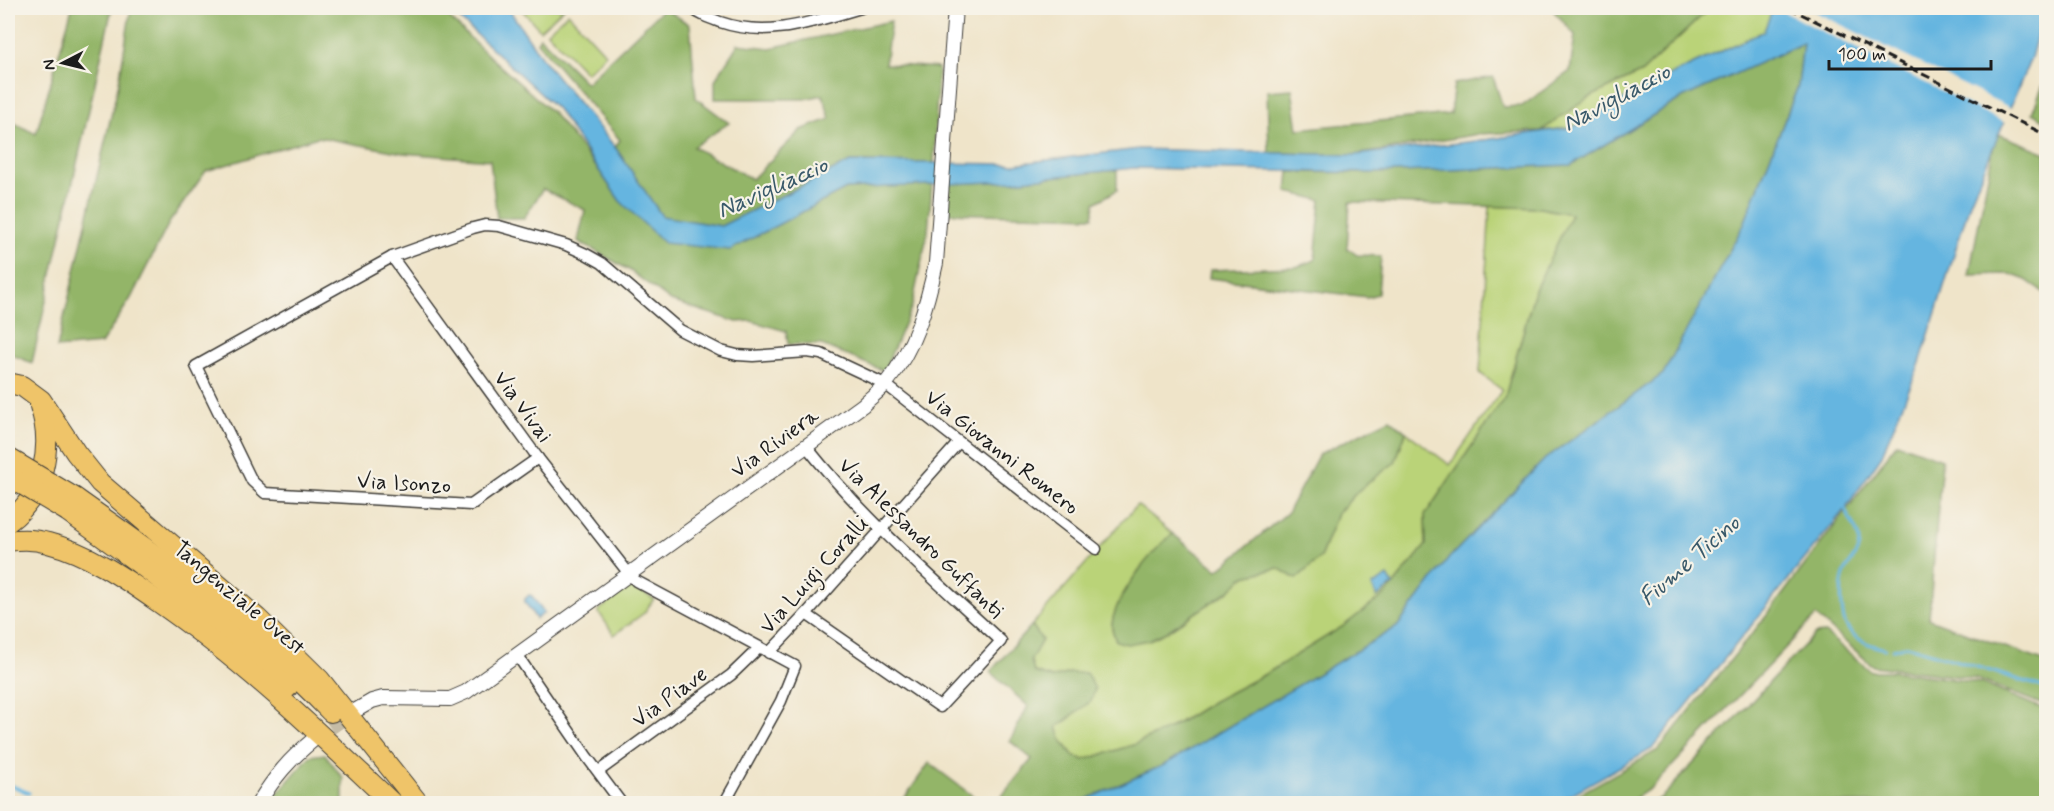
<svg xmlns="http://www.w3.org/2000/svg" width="2054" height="811" viewBox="0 0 2054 811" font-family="Mynerve,sans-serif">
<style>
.green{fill:#bad378;stroke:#6b784a;stroke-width:1.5}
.forest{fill:#93b568;stroke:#586842;stroke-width:1.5}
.water{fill:#65b5e0;stroke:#40687e;stroke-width:1.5}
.pier{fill:#efe4c9}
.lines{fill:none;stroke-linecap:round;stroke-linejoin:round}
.stream{stroke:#65b5e0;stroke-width:3}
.tertiary-tunnel{stroke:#c5bca6;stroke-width:14;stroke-dasharray:14 7;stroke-linecap:butt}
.minor-casing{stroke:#3c3a36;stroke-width:13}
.tertiary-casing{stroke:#3c3a36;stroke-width:16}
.motorway-casing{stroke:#3c3a36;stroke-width:22}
.minor{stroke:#fff;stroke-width:10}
.tertiary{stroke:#fff;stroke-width:14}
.motorway{stroke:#efc469;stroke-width:20}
.rail{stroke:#1c1c1c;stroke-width:3;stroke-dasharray:9 4.5;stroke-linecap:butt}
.motorway-bridge-casing{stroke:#3c3a36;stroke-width:22;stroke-linecap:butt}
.motorway-bridge{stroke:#efc469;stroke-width:20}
.labels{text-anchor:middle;stroke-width:4.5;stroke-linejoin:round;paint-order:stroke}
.street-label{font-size:22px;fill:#1c1c1c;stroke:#f7f3e8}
.water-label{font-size:24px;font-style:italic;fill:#39596a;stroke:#f7f3e8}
</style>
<rect width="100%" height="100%" fill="#f7f3e8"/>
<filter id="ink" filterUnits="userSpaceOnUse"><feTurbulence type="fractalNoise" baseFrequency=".0167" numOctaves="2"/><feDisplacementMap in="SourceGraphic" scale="12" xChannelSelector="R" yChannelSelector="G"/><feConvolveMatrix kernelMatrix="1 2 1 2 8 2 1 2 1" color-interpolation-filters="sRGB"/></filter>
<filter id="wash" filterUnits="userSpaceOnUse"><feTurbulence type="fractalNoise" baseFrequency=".008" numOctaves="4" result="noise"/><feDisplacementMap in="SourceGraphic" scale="24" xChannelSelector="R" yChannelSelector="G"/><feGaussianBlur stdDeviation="1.35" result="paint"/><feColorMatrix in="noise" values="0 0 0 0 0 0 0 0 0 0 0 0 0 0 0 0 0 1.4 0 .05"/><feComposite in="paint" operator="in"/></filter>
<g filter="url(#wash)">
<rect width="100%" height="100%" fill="#efe4c9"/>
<g class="green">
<path d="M 523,8 L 564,8 L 540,30 L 521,9 Z"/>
<path d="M 1710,8 L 1769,8 L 1773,10 L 1764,31 L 1660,80 L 1573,127 L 1541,131 L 1588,98 L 1642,72 Z"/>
<path d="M 568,13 L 606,54 L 586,73 L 547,32 Z"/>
<path d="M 1490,206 L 1540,208 L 1572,214 L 1535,290 L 1505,397 L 1425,515 L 1426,545 L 1387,593 L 1342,627 L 1269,672 L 1212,702 L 1170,728 L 1133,745 L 1084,760 L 1074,756 L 1061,739 L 1057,727 L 1070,718 L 1094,689 L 1086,673 L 1070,673 L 1052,678 L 1034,672 L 1030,660 L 1042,640 L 1032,625 L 1137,505 L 1173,534 C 1152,550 1112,600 1112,627 C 1112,631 1115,637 1116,641 L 1149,640 L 1166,632 L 1229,591 L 1245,576 L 1320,558 L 1337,514 L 1359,490 L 1395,462 L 1406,432 L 1450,465 L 1502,390 L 1480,373 Z"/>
<path d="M 631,586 L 654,599 L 644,613 L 614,635 L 598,611 Z"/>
</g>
<g class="forest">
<path d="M 72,8 L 112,8 L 32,363 L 8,353 L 8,120 L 36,134 Z"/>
<path d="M 131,8 L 439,8 L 489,56 L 553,113 L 598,169 L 620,201 L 730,250 L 846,189 L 932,184 L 928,232 L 912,306 L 884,371 L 822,345 L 788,344 L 786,331 L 751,321 L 737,322 L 671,301 L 629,270 L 578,241 L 585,210 L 543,189 L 524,218 L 497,218 L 490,160 L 403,153 L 318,137 L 206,171 L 169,223 L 131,298 L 101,344 L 57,348 L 119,82 Z"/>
<path d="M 664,8 L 690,25 L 696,98 L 729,123 L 693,147 L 752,179 L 801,130 L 830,119 L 823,95 L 805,99 L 715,99 L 715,80 L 738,44 L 770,48 L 891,21 L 885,64 L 938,68 L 934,163 L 850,162 L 721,226 L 662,217 L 615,147 L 620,140 L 537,42 L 540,37 L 586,83 Z"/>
<path d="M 1551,8 L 1710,8 L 1642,72 L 1588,98 L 1541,131 L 1479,134 L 1355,155 L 1269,153 L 1267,91 L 1292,89 L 1298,129 L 1450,114 L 1454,84 L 1493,77 L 1503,107 L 1522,106 L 1570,71 L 1575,35 Z"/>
<path d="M 1803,43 L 1798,86 L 1744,224 L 1663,374 L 1545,459 L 1449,558 L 1397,627 L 1164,765 L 1078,803 L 996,803 L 1032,759 L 1010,741 L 1028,706 L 990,672 L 1032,625 L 1042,640 L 1031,660 L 1034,672 L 1052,678 L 1070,673 L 1086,673 L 1095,689 L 1091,701 L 1057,727 L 1061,739 L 1073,756 L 1084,760 L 1133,745 L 1170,728 L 1212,702 L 1269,672 L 1342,627 L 1387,593 L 1426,545 L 1425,515 L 1505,397 L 1535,290 L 1571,214 L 1540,208 L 1350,202 L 1347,248 L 1357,255 L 1381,256 L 1378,294 L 1367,297 L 1209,278 L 1210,270 L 1296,267 L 1315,260 L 1321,200 L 1287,192 L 1289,172 L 1373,173 L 1571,165 L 1680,99 Z"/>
<path d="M 2046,82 L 2046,121 L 2032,113 L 2044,83 Z"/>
<path d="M 1996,133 L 2046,153 L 2046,294 L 2026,280 L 2010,274 L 1969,275 Z"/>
<path d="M 1117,170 L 1117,190 L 1095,203 L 1093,217 L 948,213 L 950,183 L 1013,181 Z"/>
<path d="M 1390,419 L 1406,432 L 1395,462 L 1359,490 L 1337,514 L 1320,558 L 1296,579 L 1278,568 L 1245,576 L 1229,591 L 1166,632 L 1149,640 L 1127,644 L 1116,641 C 1115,637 1112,631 1112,627 C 1112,600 1152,550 1173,534 L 1218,570 L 1287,513 L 1319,454 Z"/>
<path d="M 1897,443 L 1942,459 L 1929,619 L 2046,662 L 2046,706 L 1977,679 L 1873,666 L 1816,616 L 1651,788 L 1628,803 L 1563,803 L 1658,750 L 1767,615 Z"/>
<path d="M 1825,633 L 1871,671 L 1893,671 L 1981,683 L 2046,710 L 2046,803 L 1652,803 L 1662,797 L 1815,634 Z"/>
<path d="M 325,754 L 343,778 L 343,803 L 269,803 L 310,756 Z"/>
<path d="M 929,763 L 982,803 L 901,803 Z"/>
</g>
<g class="water">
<path d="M 448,8 L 508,8 L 544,61 L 615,147 L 662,216 L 721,226 L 850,162 L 1014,164 L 1139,149 L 1355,155 L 1484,140 L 1573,127 L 1660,80 L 1764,31 L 1773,8 L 2044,8 L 2031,58 L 1971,200 L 1920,363 L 1881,457 L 1845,509 L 1652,749 L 1554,804 L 1078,803 L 1164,765 L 1397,627 L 1449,558 L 1545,459 L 1663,374 L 1744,224 L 1798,86 L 1803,43 L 1680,99 L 1571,165 L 1373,173 L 1134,168 L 1013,181 L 846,189 L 730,250 L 664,243 L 620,201 L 557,109 Z"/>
<path d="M 1388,576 L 1393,585 L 1377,597 L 1372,586 Z"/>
<path d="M 529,595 L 532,596 L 544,613 L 536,619 L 525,602 L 525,599 Z"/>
</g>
<path class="pier" d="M 1776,8 L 1807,8 L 2013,109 L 2007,124 Z"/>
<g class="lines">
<g class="stream">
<path d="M 1844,505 C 1847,520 1863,532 1858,549 C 1855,559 1845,567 1843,578 C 1840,590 1841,619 1848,629 C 1857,641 1872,646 1885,649"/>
<path d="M 1893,649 L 1907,646 L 1915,648 L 2046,688"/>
<path d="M 8,784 L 29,793"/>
</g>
</g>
</g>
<g filter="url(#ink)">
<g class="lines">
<path class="tertiary-tunnel" d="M 313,740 L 353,712"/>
<defs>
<g id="minor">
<path d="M 692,8 C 700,15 709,18 720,22 C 769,39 814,21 861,8"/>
<path d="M 392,257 L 538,458 L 630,575 L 636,581 L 795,666 L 781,701 L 724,804"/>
<path d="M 806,446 C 863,518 934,579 1001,641 L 940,707 L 806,614"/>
<path d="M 538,458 L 471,505 L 265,493 L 252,481 L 196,366 L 392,257 L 473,228 L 485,225 L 499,226 L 566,245 L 586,254 L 602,263 L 680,330 L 721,351 L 737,355 L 753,356 L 807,352 L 821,354 L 885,384 L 1096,549"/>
<path d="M 769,653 L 806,614 L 959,442"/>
<path d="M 517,655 L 587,757 L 622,804"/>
<path d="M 599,771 L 731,675 L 759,648"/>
</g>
<g id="tertiary">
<path d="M 353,712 L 372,701 L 383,698 L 450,699 L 466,692 L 863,405 C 871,397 880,391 887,382 C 915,348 927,305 936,263 L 955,8"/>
<path d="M 258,804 C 275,776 289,760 313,740"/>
</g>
<g id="motorway">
<path d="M 8,383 L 22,386 L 41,400 L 76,453 L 100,483 L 257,618 L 320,680 L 419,804"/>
<path d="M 75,498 C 107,521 140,543 171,568 C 227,613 281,660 331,712"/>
<path d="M 67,511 C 144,566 220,621 287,688"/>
<path d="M 8,522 C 44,496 54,446 40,406"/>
<path d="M 8,541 C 21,539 35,539 48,543 C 88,553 124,578 157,601 C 243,660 318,732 393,804"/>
</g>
</defs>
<use href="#minor" class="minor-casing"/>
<use href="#tertiary" class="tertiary-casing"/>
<use href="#motorway" class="motorway-casing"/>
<use href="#minor" class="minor"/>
<use href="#tertiary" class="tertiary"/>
<use href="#motorway" class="motorway"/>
<path class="rail" d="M 1789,8 L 2046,135"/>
<defs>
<g id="motorway-bridge">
<path d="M 8,458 L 75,498"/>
<path d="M 8,476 L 67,511"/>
</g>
</defs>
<use href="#motorway-bridge" class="motorway-bridge-casing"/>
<use href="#motorway-bridge" class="motorway-bridge"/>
</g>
</g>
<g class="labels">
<g class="street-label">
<text transform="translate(524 406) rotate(54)" y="8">Via Vivai</text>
<text transform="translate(774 442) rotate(-36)" y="8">Via Riviera</text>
<text transform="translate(1003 451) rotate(38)" y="8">Via Giovanni Romero</text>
<text transform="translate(404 482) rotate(3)" y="8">Via Isonzo</text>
<text transform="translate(922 537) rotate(44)" y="8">Via Alessandro Guffanti</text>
<text transform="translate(813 574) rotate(-48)" y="8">Via Luigi Coralli</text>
<text transform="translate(240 597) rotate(40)" y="8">Tangenziale Ovest</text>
<text transform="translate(669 696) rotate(-36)" y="8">Via Piave</text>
</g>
<g class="water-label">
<text transform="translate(1616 97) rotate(-28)" y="8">Navigliaccio</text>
<text transform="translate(772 187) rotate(-24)" y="8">Navigliaccio</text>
<text transform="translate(1689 560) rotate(-41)" y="8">Fiume Ticino</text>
</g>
</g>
<rect width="2054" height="811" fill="none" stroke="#f7f3e8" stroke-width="30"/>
<g transform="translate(63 63) rotate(263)" stroke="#f7f3e8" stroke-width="4.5" paint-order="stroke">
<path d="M0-4.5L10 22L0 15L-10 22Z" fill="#1c1c1c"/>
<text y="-9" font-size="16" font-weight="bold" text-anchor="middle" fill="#1c1c1c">N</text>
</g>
<path d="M1829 60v9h162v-9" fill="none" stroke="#1c1c1c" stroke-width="3"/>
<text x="1838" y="60" font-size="18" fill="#1c1c1c" stroke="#f7f3e8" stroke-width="4.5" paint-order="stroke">100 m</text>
</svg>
